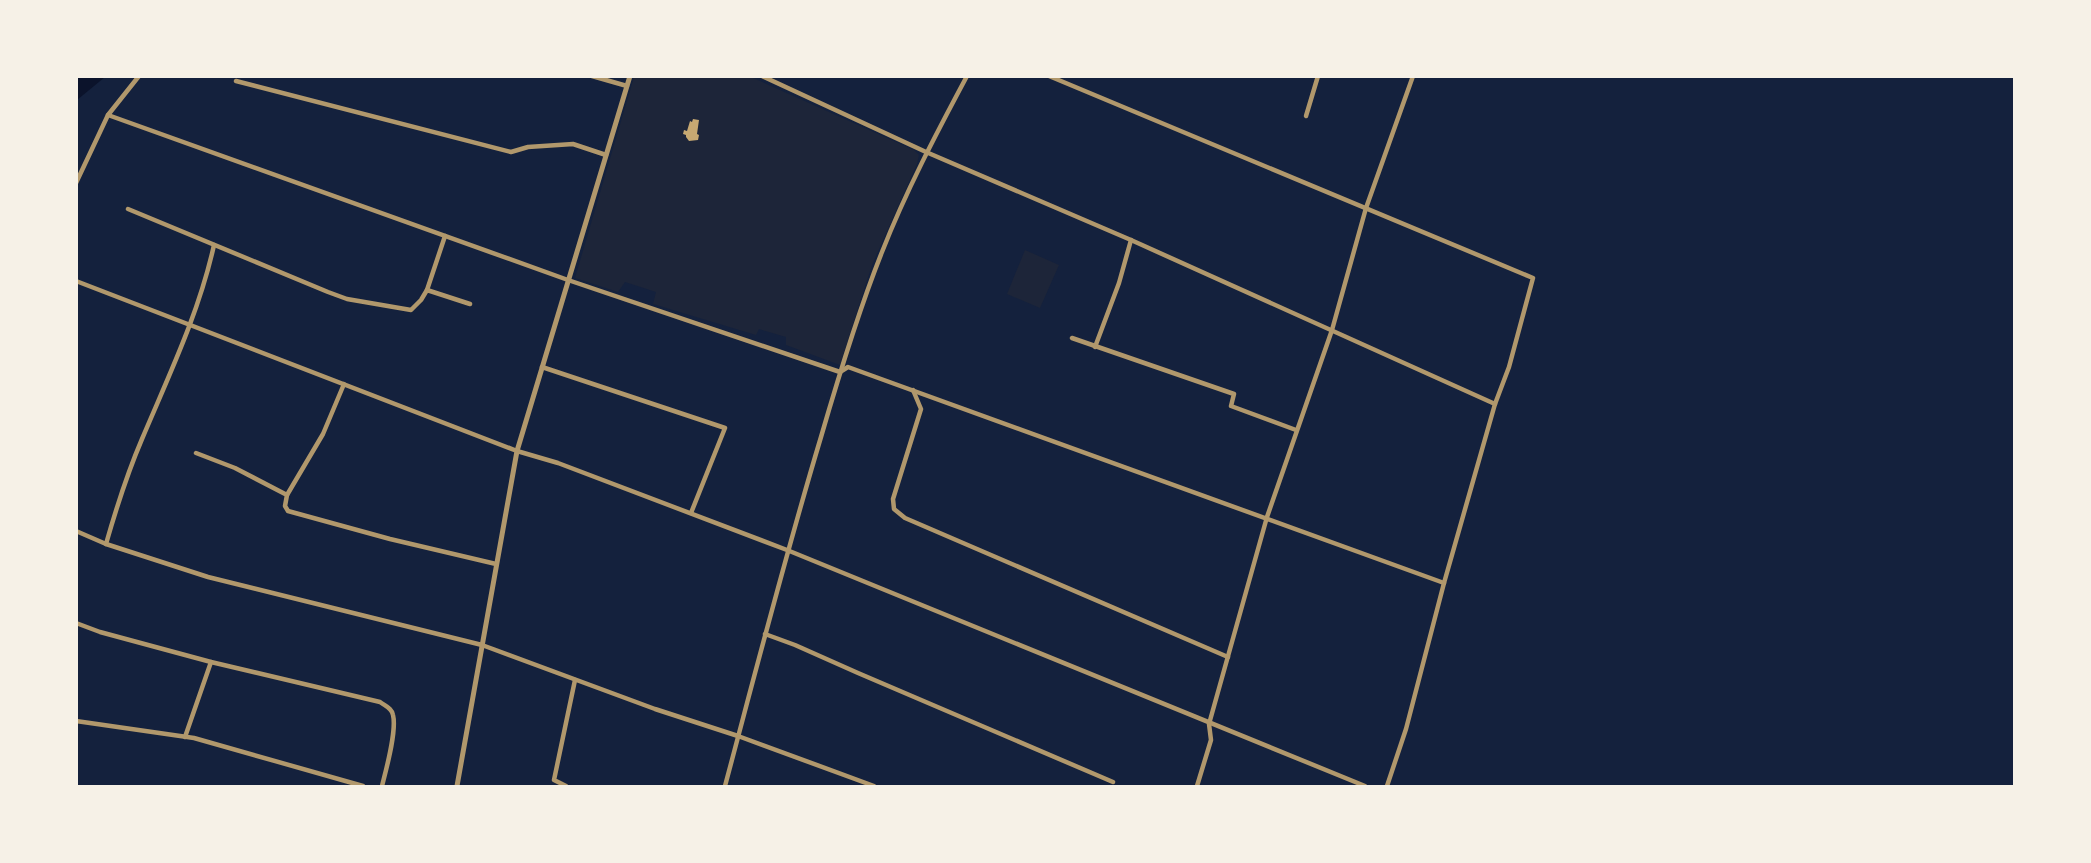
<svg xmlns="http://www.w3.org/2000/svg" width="2091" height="863" viewBox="0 0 2091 863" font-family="'DejaVu Sans',sans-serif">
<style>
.green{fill:#1d2539}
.water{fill:#0b132b}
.building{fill:#c6a872}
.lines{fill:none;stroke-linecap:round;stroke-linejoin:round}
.minor{stroke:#b1986c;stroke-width:4.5}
.tertiary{stroke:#b1986c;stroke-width:5}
</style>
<rect width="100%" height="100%" fill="#14213d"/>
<g class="green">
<path d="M 634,77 L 751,77 L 914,150 L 919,155 L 917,164 L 872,265 L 840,365 L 786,345 L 786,337 L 759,329 L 756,335 L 653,304 L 656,292 L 625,282 L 618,292 L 575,278 Z"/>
<path d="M 1025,250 L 1059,265 L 1040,308 L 1007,294 Z"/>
</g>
<path class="water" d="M 77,76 L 105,76 L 105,77 L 77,100 Z"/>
<path class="building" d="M 693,119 L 699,120 L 697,134 L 699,135 L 698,140 L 689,141 L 686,137 L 686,135 L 683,134 L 684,130 L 687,131 L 690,121 L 692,122 Z"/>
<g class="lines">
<g class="minor">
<path d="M 592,76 L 627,86"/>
<path d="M 762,76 L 926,152 L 1131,240 L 1495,404"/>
<path d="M 1049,76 L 1533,278 L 1509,367 L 1495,404 L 1444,583 L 1406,729 L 1387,786"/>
<path d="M 236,81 L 511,152 L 528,147 L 573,144 L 606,155"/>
<path d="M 108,115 L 568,280 L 840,372 L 848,367 L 1444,583"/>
<path d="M 1306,116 L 1318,76"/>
<path d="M 76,183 L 108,115 L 139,76"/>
<path d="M 128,209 L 328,292 L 347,299 L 411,310 L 421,300 L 427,290 L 470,304"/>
<path d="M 76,281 L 517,451 L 558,463 L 787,550 L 1365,786"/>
<path d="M 427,290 L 445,236"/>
<path d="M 1072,338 L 1234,394 L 1231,406 L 1296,430"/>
<path d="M 1095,347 L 1119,283 L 1131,240"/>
<path d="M 542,367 L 725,428 L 691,513"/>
<path d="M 913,390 L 921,409 L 893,499 L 894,509 L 905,518 L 1228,657"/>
<path d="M 196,453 L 235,468 L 287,495 L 285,506 L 288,511 L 390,539 L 496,564"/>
<path d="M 287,495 L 323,434 L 344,384"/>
<path d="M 76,531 L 106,544 L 208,577 L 482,645 L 655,709 L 738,736 L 874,786"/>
<path d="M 106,544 C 116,509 127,474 142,439 C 169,375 199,313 214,245"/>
<path d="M 76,623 L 100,632 L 211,662 L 380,702 C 385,706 392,708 393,715 C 397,731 386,770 382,786"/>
<path d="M 765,634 L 795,645 L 858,673 L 1113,782"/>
<path d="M 76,721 L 194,738 L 363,786"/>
<path d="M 185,737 L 211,662"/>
<path d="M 566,786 L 554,780 L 575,680"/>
<path d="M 725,786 C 756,670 786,553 821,437 C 839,375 858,312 882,252 C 906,191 936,134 967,76"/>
<path d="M 1197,786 L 1211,740 L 1209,724 L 1267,517 L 1332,330 L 1366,208 L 1413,76"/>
</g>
<path class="tertiary" d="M 457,786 L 517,451 L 630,76"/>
</g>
<rect width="2091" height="863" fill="none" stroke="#f6f1e7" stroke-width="156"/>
</svg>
